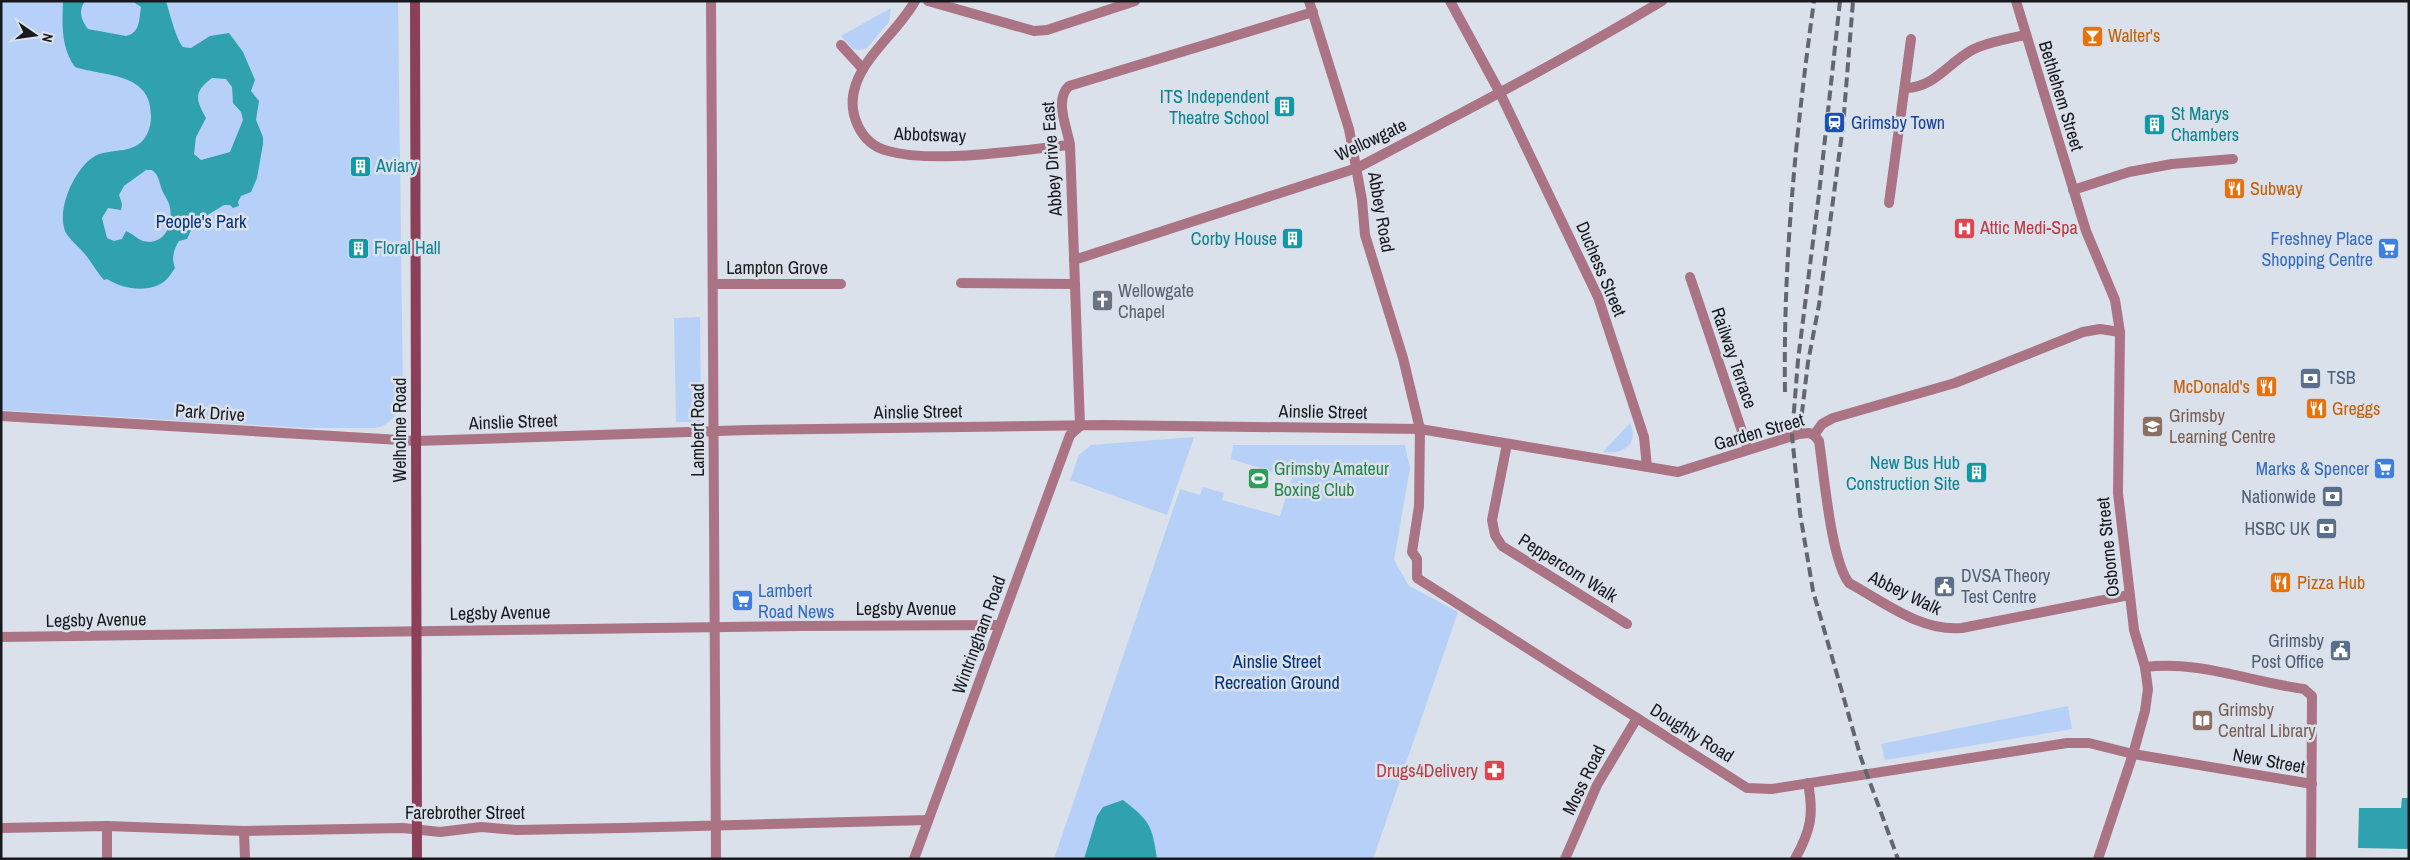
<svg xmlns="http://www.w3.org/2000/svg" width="2410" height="860" viewBox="0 0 2410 860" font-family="'Archivo Narrow',sans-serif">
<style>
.green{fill:#b7d0f7}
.water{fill:#30a1af;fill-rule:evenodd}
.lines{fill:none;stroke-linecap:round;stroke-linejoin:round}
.minor{stroke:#ab7484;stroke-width:10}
.tertiary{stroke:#ab7484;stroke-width:10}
.secondary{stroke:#8c3f59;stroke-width:10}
.rail{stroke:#63676d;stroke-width:4;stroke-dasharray:10 5;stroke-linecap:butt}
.labels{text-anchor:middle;stroke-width:5;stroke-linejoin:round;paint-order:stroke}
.food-label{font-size:18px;fill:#c56008;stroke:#dae1eb;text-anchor:start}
.street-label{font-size:18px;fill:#17191d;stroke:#dae1eb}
.culture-label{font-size:18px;fill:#0d838f;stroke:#dae1eb;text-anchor:end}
.transit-label{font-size:18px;fill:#164399;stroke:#dae1eb;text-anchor:start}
.park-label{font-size:18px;fill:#043278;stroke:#dae1eb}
.health-label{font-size:18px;fill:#be3a42;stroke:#dae1eb;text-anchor:start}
.shop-label{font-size:18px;fill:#366cbe;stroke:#dae1eb;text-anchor:end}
.worship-label{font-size:18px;fill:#5b616d;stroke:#dae1eb;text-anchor:start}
.service-label{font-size:18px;fill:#4e5e75;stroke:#dae1eb;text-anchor:end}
.education-label{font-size:18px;fill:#785e54;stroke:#dae1eb;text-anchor:start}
.leisure-label{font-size:18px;fill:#27864d;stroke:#dae1eb;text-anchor:start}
</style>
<rect width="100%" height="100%" fill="#dae1eb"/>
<g class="green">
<path d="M 1,1 L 398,1 L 403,400 C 400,413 389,425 376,428 L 306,428 L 1,410 Z"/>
<path d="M 891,8 L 889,22 L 867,48 L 860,50 L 853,49 L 841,36 Z"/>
<path d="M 700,317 L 701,422 L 676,422 L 674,318 Z"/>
<path d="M 1630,423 C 1640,444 1622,455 1603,452 Z"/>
<path d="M 1194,437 L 1167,515 L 1070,480 L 1079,455 L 1091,445 Z"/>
<path d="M 1233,445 L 1405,445 L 1410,468 L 1394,560 L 1409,586 L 1458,612 L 1373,859 L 1054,859 L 1180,489 L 1200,495 L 1203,487 L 1224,493 L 1222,500 L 1280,516 L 1292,478 L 1231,459 Z"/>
<path d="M 2068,706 L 2072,729 L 1885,760 L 1881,744 Z"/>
</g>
<g class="water">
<path d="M 63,1 L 85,1 C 78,11 81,20 88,29 L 126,36 C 140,33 139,20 141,7 L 132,1 L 166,1 C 170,14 176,39 183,47 L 191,48 L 210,36 L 229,33 L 243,52 L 255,80 L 251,91 L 259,101 L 256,120 L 263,137 L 263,144 L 257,178 L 251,192 L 241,196 L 238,202 L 239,206 L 233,208 L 230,205 L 224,205 L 201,219 L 193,226 L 187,239 L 179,241 C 174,249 171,258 175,268 C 172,272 169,277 166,280 C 150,294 122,289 107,279 L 104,280 C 96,271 91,261 84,253 C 78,246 70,240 66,233 C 55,211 75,167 95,156 C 109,149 127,153 139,144 C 147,138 151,127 151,117 C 152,72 106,77 75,67 C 61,48 62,24 63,1 ZM 212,78 L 226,79 L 232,87 L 233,103 L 241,112 L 243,120 L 230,152 L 201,160 L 194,154 L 196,137 L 206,118 C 196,100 193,92 212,78 ZM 146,170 L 152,170 C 159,175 159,182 162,190 C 164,195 168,200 169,204 C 175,223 165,246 143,241 C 137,239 132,233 126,231 L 122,239 L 114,241 L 107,238 L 102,218 L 108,208 L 121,210 L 122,204 L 119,195 L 124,186 Z"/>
<path d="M 2402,798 L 2409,798 L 2409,849 L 2358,848 L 2359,808 L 2401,808 Z"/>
<path d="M 1123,800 C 1150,821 1152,825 1157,859 L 1084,859 L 1097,816 L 1103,807 Z"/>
</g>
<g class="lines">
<g class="minor">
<path d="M 711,1 L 716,859"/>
<path d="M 915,1 C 899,30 867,53 856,84 C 846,112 860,144 888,151 C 936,164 1020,150 1070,145"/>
<path d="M 928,1 L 1034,31 L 1047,30 L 1135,1"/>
<path d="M 1450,1 L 1500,93 L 1598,297 L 1644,437 L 1647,467"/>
<path d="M 841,45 L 863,69"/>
<path d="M 1906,88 C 1935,87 1948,63 1972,50 C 1987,42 2008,39 2025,35"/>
<path d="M 2073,190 L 2129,172 L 2172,164 L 2233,159"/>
<path d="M 1889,203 L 1911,39"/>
<path d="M 1074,260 L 1357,168"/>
<path d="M 1690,277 L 1748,449"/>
<path d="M 961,283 L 1075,284"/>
<path d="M 714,284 L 841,284"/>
<path d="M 1,416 L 416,441 L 748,430 L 1102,425 L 1420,429 L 1678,472 L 1799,434 L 1809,433 L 1814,435 L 1822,424 L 1833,418 L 1955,383 L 2083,332 L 2100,329 L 2120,332"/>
<path d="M 1080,426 L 1070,145 C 1067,127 1054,100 1069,86 L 1313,12"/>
<path d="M 1814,435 L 1819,441 C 1824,474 1831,560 1849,583 C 1884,602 1921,632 1962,628 L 2129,595"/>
<path d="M 1507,444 L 1492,520 L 1495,535 L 1502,546 L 1627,624"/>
<path d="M 1,637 L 801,626 L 1000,625"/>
<path d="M 2145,667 C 2197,660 2252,682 2304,689 L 2312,696 L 2311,859"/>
<path d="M 2133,754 L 2312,784"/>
<path d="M 107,826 L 107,859"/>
<path d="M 1,828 L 107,826 L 244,831 L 403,828 L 440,832 L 481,827 L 516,830 L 622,828 L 928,820"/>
<path d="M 244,831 L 245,859"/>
<path d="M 914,859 L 1070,435 L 1080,426"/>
<path d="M 1565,859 L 1597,785 L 1637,718"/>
<path d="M 1795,859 C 1811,830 1814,815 1808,783"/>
</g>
<g class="tertiary">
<path d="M 1309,1 L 1349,129 L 1362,200 L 1365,235 L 1403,358 L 1420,429 L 1419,506 L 1412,552 L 1417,559 L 1417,578 L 1747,788 L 1772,789 L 2067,743 L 2089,743 L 2133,754"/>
<path d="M 2016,1 L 2086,231 L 2115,300 L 2120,332 L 2118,493 L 2134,630 L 2145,667 L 2148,689 L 2145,711 L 2133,754 L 2098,859"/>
<path d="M 1357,168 C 1460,114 1562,61 1662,1"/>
</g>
<path class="secondary" d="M 415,1 L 417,859"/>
<g class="rail">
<path d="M 1840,1 L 1819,194 L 1798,360 L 1792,436 L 1800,513 L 1813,591 L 1861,758 L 1898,859"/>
<path d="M 1785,392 C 1783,261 1796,131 1814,1"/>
<path d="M 1800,429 L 1808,362 L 1819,305 L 1843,126 L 1853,1"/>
</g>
</g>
<defs>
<symbol id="bar-square" viewBox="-11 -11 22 22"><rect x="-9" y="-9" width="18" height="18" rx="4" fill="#e8710a" stroke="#dae1eb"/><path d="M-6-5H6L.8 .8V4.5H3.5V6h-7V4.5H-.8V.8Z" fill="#fff"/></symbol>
<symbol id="building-square" viewBox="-11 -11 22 22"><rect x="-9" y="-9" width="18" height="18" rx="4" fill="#0f9aa8" stroke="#dae1eb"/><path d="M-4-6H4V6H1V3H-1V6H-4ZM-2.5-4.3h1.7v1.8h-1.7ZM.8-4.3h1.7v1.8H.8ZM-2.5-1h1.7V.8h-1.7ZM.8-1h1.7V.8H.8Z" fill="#fff"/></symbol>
<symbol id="station-square" viewBox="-11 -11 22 22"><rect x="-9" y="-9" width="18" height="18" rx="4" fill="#1a4fb4" stroke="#dae1eb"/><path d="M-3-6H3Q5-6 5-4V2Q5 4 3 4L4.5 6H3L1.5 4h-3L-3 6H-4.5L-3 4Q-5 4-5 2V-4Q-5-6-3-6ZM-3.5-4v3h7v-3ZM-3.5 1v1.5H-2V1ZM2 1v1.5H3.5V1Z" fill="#fff"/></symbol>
<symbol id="restaurant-square" viewBox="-11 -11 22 22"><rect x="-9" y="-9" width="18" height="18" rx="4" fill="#e8710a" stroke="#dae1eb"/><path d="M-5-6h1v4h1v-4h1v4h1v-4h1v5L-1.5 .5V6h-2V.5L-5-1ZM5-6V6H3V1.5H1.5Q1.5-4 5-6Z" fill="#fff"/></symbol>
<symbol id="hospital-square" viewBox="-11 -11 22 22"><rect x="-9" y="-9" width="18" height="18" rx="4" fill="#e0444e" stroke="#dae1eb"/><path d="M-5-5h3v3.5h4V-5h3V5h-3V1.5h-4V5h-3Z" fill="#fff"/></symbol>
<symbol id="supermarket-square" viewBox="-11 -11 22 22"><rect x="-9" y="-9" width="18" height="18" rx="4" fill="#3f7fe0" stroke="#dae1eb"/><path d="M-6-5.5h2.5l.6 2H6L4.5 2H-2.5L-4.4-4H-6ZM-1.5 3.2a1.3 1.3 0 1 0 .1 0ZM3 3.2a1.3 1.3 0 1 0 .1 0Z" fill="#fff"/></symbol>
<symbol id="church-square" viewBox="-11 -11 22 22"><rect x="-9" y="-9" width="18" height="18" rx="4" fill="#6b7280" stroke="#dae1eb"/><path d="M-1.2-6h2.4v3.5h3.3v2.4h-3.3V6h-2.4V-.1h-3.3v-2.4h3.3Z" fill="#fff"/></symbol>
<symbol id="bank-square" viewBox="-11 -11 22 22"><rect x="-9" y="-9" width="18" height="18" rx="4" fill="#5c6f8a" stroke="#dae1eb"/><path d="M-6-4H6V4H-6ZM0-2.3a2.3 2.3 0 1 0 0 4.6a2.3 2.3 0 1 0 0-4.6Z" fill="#fff"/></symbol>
<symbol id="university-square" viewBox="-11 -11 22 22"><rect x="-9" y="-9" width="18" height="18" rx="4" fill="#8d6e63" stroke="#dae1eb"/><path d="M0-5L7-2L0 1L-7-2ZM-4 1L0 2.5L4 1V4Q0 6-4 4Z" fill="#fff"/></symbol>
<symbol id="stadium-square" viewBox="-11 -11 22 22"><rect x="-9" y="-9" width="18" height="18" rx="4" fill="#2e9e5b" stroke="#dae1eb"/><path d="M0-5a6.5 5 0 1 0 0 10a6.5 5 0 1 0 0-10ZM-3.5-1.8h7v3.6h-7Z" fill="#fff"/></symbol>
<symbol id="civic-square" viewBox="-11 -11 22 22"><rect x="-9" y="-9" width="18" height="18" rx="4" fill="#5c6f8a" stroke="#dae1eb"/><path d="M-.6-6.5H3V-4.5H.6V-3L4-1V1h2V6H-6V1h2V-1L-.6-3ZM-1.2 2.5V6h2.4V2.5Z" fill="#fff"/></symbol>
<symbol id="library-square" viewBox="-11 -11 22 22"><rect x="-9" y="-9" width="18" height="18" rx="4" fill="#8d6e63" stroke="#dae1eb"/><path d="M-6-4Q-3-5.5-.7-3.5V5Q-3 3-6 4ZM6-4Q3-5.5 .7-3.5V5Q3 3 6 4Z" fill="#fff"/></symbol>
<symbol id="pharmacy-square" viewBox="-11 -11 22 22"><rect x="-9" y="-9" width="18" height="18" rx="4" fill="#e0444e" stroke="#dae1eb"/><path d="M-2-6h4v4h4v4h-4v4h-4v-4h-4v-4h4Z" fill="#fff"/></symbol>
</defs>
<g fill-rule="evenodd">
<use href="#bar-square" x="2080" y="24" width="25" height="25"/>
<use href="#building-square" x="1272" y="94" width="25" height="25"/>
<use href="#station-square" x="1822" y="110" width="25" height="25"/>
<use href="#building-square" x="2142" y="112" width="25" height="25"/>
<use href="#building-square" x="348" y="154" width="25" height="25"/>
<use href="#restaurant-square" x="2222" y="176" width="25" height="25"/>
<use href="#hospital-square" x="1952" y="216" width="25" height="25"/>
<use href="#building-square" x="1280" y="226" width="25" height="25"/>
<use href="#building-square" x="346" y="236" width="25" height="25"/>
<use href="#supermarket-square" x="2376" y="236" width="25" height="25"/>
<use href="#church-square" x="1090" y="288" width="25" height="25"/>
<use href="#bank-square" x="2298" y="366" width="25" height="25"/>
<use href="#restaurant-square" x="2254" y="374" width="25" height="25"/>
<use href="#restaurant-square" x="2304" y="396" width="25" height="25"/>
<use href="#university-square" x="2140" y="414" width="25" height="25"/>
<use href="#supermarket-square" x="2372" y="456" width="25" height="25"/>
<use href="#building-square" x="1964" y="460" width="25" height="25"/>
<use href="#stadium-square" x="1246" y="466" width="25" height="25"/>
<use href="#bank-square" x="2320" y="484" width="25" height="25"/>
<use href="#bank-square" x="2314" y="516" width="25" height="25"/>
<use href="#restaurant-square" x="2268" y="570" width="25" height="25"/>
<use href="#civic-square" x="1932" y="574" width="25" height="25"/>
<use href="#supermarket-square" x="730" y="588" width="25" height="25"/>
<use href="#civic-square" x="2328" y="638" width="25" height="25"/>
<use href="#library-square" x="2190" y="708" width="25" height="25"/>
<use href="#pharmacy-square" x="1482" y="758" width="25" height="25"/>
</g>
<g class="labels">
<g class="food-label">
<text x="2108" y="42">Walter's</text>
<text x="2250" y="195">Subway</text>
<text x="2250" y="393" text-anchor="end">McDonald's</text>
<text x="2332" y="415">Greggs</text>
<text x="2297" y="589">Pizza Hub</text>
</g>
<g class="street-label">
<text transform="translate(2061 96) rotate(73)" y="6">Bethlehem Street</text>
<text transform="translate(930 135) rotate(2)" y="6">Abbotsway</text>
<text transform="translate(1371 140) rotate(-25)" y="6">Wellowgate</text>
<text transform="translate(1052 159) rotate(-94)" y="6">Abbey Drive East</text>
<text transform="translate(1381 212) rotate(80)" y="6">Abbey Road</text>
<text x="777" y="274">Lampton Grove</text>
<text transform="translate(1601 269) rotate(67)" y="6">Duchess Street</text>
<text transform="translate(1734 358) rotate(71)" y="6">Railway Terrace</text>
<text transform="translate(918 412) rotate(-1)" y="6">Ainslie Street</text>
<text transform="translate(1323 412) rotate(1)" y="6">Ainslie Street</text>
<text transform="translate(210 413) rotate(4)" y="6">Park Drive</text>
<text transform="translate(513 422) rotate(-2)" y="6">Ainslie Street</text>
<text transform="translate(400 430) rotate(-90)" y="6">Welholme Road</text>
<text transform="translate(698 430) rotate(-90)" y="6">Lambert Road</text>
<text transform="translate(1759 432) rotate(-16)" y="6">Garden Street</text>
<text transform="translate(2108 547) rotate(-96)" y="6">Osborne Street</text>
<text transform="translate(1568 568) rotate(32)" y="6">Peppercorn Walk</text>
<text transform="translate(1905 593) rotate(26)" y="6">Abbey Walk</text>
<text x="906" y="615">Legsby Avenue</text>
<text transform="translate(500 613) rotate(-1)" y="6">Legsby Avenue</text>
<text transform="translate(96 620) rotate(-1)" y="6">Legsby Avenue</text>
<text transform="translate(979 635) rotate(-70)" y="6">Wintringham Road</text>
<text transform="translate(1692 733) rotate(32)" y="6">Doughty Road</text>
<text transform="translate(2269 761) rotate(10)" y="6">New Street</text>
<text transform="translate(1584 780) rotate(-64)" y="6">Moss Road</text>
<text x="465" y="819">Farebrother Street</text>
</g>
<g class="culture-label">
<text x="1269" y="103">ITS Independent<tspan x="1269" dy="21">Theatre School</tspan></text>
<text x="2171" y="120" text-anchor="start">St Marys<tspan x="2171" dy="21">Chambers</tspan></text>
<text x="376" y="172" text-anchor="start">Aviary</text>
<text x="1277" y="245">Corby House</text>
<text x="374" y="254" text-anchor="start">Floral Hall</text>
<text x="1960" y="469">New Bus Hub<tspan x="1960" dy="21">Construction Site</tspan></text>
</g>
<g class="transit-label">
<text x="1851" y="129">Grimsby Town</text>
</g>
<g class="park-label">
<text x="201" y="228">People's Park</text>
<text x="1277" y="668">Ainslie Street<tspan x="1277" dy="21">Recreation Ground</tspan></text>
</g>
<g class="health-label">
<text x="1980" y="234">Attic Medi-Spa</text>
<text x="1478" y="777" text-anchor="end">Drugs4Delivery</text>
</g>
<g class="shop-label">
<text x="2373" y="245">Freshney Place<tspan x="2373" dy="21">Shopping Centre</tspan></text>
<text x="2369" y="475">Marks &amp; Spencer</text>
<text x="758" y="597" text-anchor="start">Lambert<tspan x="758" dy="21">Road News</tspan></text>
</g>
<g class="worship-label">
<text x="1118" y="297">Wellowgate<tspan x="1118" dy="21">Chapel</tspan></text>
</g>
<g class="service-label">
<text x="2327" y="384" text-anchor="start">TSB</text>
<text x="2316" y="503">Nationwide</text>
<text x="2310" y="535">HSBC UK</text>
<text x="1961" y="582" text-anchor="start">DVSA Theory<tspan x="1961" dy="21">Test Centre</tspan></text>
<text x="2324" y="647">Grimsby<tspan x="2324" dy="21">Post Office</tspan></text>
</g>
<g class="education-label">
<text x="2169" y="422">Grimsby<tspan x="2169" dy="21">Learning Centre</tspan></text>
<text x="2218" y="716">Grimsby<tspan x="2218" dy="21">Central Library</tspan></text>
</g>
<g class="leisure-label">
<text x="1274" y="475">Grimsby Amateur<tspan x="1274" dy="21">Boxing Club</tspan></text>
</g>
</g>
<rect width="2410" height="860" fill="none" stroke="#17191d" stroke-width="5"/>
<g transform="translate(35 35) rotate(103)" stroke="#dae1eb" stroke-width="4" paint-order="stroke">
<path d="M0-4L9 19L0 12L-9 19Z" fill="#17191d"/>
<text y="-8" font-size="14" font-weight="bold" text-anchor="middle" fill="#17191d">N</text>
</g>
</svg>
